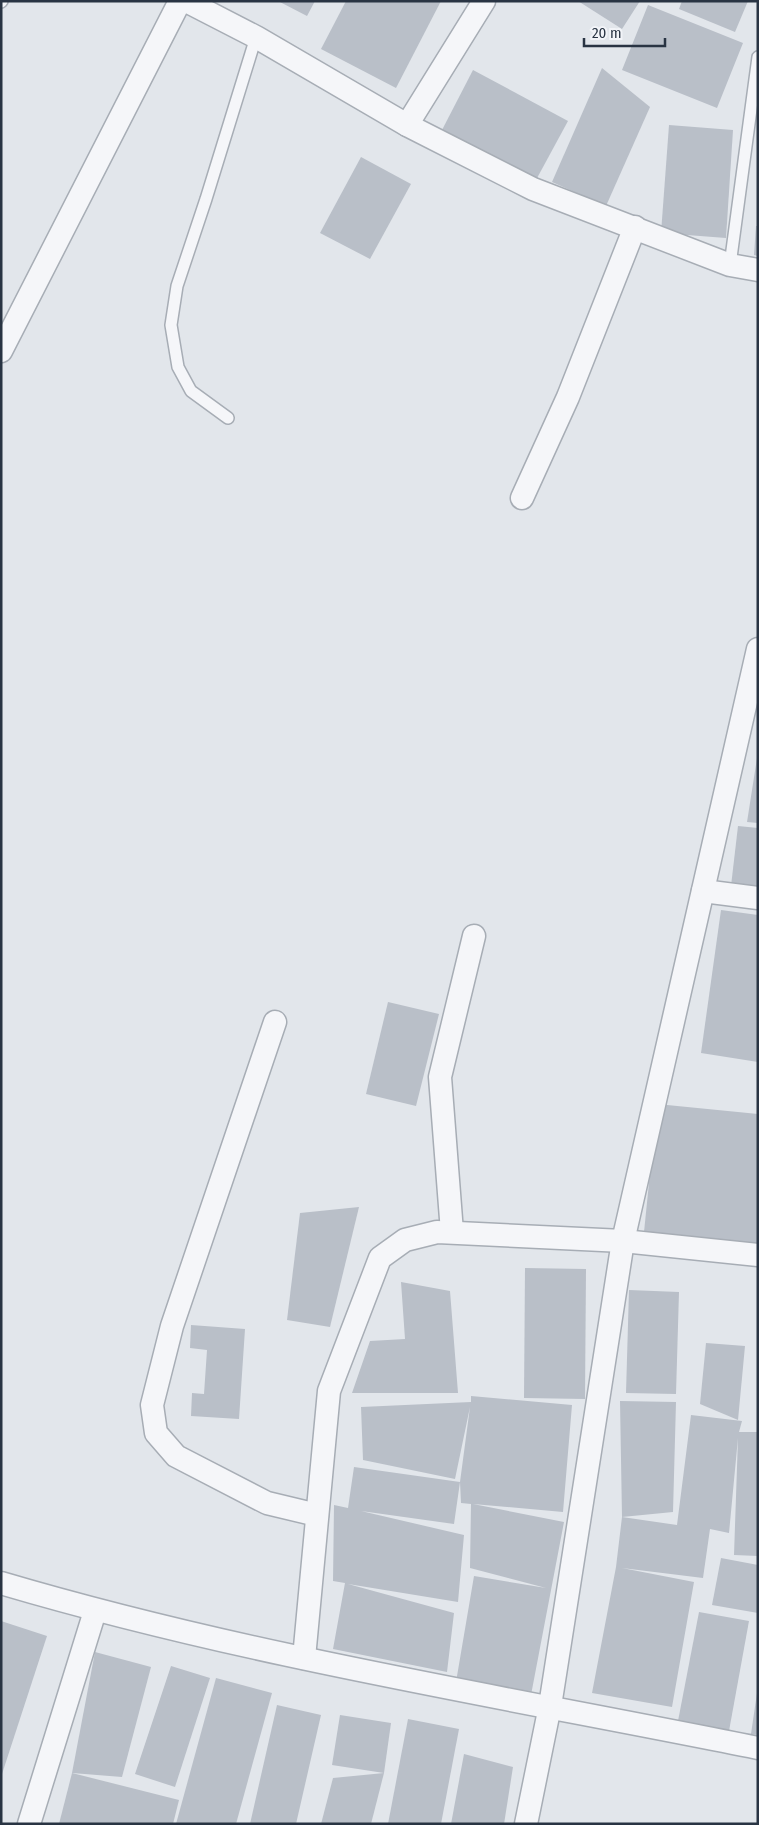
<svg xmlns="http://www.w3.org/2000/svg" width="759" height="1825" viewBox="0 0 759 1825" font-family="'Fira Sans Condensed',sans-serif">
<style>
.building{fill:#b9bfc8}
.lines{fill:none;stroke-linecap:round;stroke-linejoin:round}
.lane-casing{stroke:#a7adb5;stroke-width:14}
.street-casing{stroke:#a7adb5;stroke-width:25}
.lane{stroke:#f5f6f9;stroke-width:11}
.street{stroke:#f5f6f9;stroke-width:22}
</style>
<rect width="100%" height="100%" fill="#e2e6eb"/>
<g class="building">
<path d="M 278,1 L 315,1 L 307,16 Z"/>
<path d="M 346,1 L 441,1 L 396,88 L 321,49 Z"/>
<path d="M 578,1 L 640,1 L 622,29 Z"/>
<path d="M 682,1 L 748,1 L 735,32 L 679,9 Z"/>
<path d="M 648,5 L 743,43 L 717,108 L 622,70 Z"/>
<path d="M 602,68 L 650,107 L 606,206 L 552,182 Z"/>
<path d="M 473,70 L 568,121 L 536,180 L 442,130 Z"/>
<path d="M 669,125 L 733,130 L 726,238 L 661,233 Z"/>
<path d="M 361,157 L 411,184 L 370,259 L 320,233 Z"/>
<path d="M 756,226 L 758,226 L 758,256 L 754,255 Z"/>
<path d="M 757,758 L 758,758 L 758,823 L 747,822 Z"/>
<path d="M 738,826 L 758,828 L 758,889 L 731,886 Z"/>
<path d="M 721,910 L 758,915 L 758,1062 L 701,1053 Z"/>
<path d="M 388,1002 L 439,1014 L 416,1106 L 366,1094 Z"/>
<path d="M 657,1104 L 758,1114 L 758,1244 L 644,1232 Z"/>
<path d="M 359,1207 L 330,1327 L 287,1320 L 300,1213 Z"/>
<path d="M 525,1268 L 586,1269 L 585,1399 L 524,1398 Z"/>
<path d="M 401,1282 L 450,1291 L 458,1393 L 352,1393 L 370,1341 L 405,1339 Z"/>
<path d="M 629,1290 L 679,1292 L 676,1394 L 626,1393 Z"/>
<path d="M 191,1325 L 245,1329 L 239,1419 L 191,1416 L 192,1393 L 204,1394 L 207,1350 L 190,1348 Z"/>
<path d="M 706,1343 L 745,1346 L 738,1420 L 700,1404 Z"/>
<path d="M 471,1396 L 572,1405 L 563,1512 L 473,1504 L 564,1522 L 531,1695 L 456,1682 L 474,1576 L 546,1588 L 470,1568 L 471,1504 L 461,1503 L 460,1482 L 454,1524 L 361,1511 L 464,1535 L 458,1602 L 348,1584 L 454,1613 L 447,1672 L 333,1649 L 345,1583 L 333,1581 L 334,1505 L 348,1508 L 354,1467 L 460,1482 L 470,1407 L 455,1479 L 363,1460 L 361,1407 L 471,1402 Z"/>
<path d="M 620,1401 L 676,1402 L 673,1512 L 622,1517 L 677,1525 L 691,1415 L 742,1421 L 739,1432 L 758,1432 L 758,1556 L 734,1555 L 738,1438 L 729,1533 L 710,1529 L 703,1578 L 622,1568 L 694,1582 L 672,1707 L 592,1693 L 616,1567 L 622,1517 Z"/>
<path d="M 721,1558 L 758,1565 L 758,1613 L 712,1605 Z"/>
<path d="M 699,1612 L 749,1621 L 729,1731 L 678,1721 Z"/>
<path d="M 1,1621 L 47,1636 L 2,1774 L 1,1774 Z"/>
<path d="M 95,1652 L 151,1667 L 122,1777 L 72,1773 Z"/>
<path d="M 171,1666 L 210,1678 L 175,1787 L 135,1774 Z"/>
<path d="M 216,1678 L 272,1693 L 236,1824 L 176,1824 Z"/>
<path d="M 757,1693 L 758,1693 L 758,1735 L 751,1734 Z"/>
<path d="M 277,1705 L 321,1715 L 296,1824 L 250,1824 Z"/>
<path d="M 340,1715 L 391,1723 L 384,1773 L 332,1765 Z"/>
<path d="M 408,1719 L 459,1729 L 441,1824 L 388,1824 Z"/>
<path d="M 464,1754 L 513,1767 L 504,1824 L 451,1824 Z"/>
<path d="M 72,1773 L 179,1800 L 173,1824 L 59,1824 Z"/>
<path d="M 384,1773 L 371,1824 L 321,1824 L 333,1778 Z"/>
</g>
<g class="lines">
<defs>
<g id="lane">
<path d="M 1,2 L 2,1"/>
<path d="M 730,265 L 758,57"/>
<path d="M 228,418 L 191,391 L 178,367 L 171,325 L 177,286 L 206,199 L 256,37"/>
</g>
<g id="street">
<path d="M 186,1 L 256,37 L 407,125 L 533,189 L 730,265 L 758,270"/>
<path d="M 407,125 L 484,1"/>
<path d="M 1,351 L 180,1"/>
<path d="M 522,498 L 568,397 L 635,227"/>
<path d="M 703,891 L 758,898"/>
<path d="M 275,1022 L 172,1326 L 152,1405 L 156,1433 L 176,1456 L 267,1503 L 317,1515"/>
<path d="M 452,1232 L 440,1077 L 474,936"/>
<path d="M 1,1583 C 248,1656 505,1697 758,1748"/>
<path d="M 304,1658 L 329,1391 L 380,1258 L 405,1240 L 437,1232 L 623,1241 L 758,1255"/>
<path d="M 29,1824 L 95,1611"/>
<path d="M 526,1824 L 550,1706 L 623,1241 L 758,649"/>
</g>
</defs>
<use href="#lane" class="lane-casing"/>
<use href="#street" class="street-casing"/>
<use href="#lane" class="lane"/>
<use href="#street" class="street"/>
</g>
<rect width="759" height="1825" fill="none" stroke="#293443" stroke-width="5"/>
<path d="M584 38v8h81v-8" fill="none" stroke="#293443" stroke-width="2.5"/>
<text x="592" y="38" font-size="15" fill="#293443" stroke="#f2f4f8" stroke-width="4" paint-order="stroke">20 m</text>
</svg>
